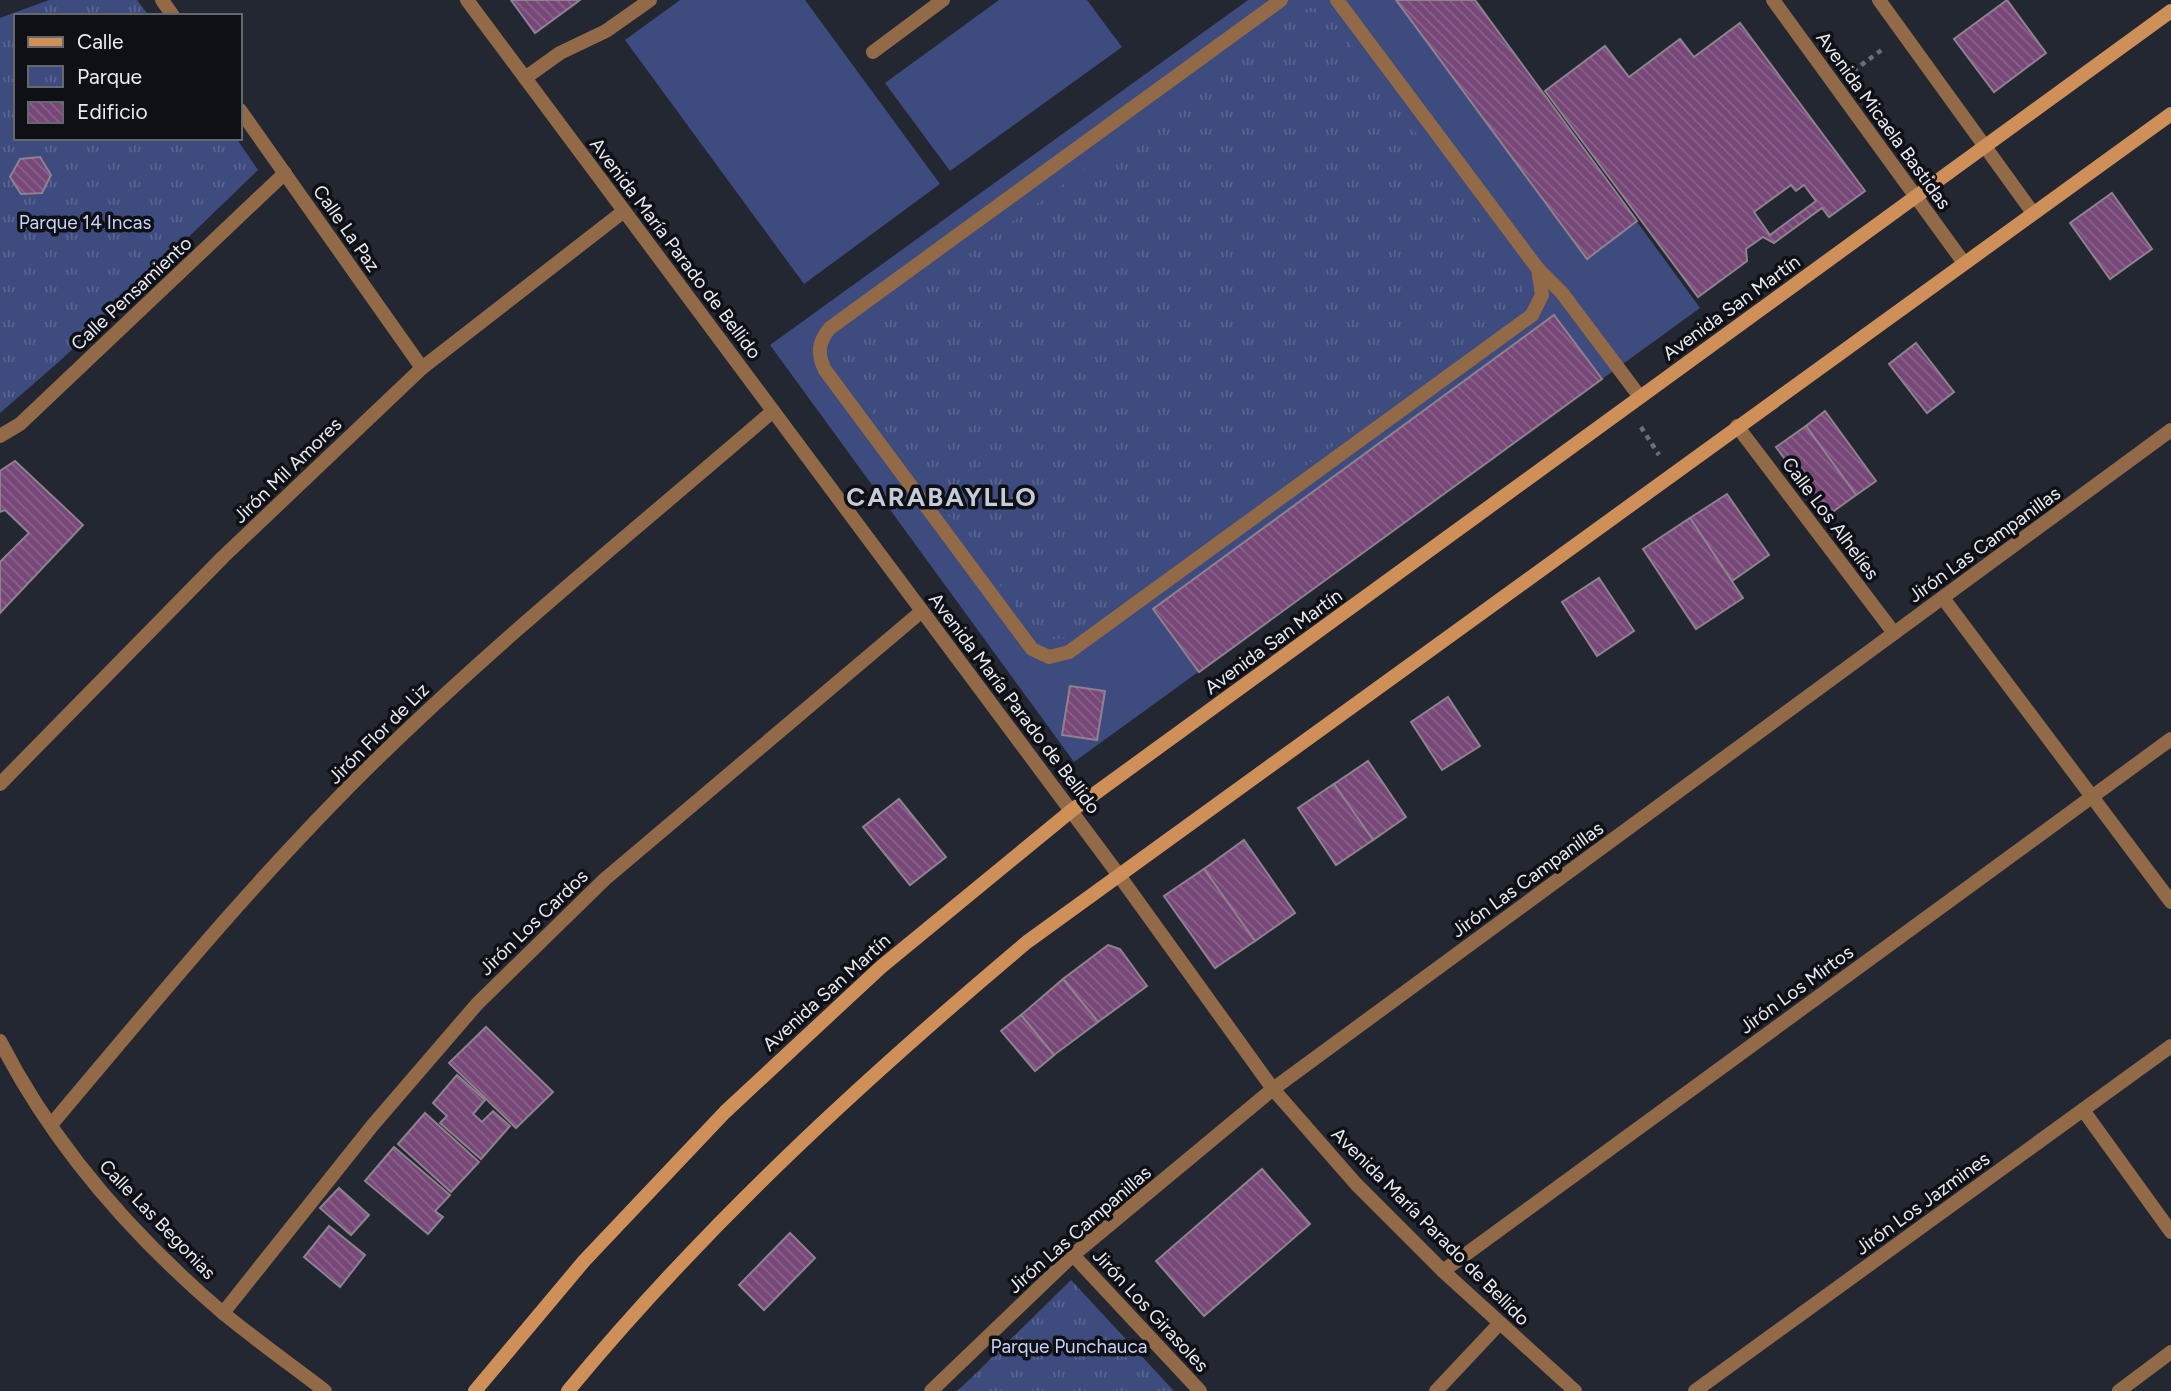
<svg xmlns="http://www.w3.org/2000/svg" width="2171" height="1391" viewBox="0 0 2171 1391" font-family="Figtree,sans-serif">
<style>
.grass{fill:#3d4b7e}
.park{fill:url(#park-tufts)}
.building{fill:url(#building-back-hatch);stroke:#8d828d;stroke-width:2;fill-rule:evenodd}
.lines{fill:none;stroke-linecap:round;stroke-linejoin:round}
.path{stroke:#6b6f78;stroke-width:4.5;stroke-dasharray:5 5;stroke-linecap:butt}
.service{stroke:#926a48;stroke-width:14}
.pedestrian{stroke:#926a48;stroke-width:14}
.minor{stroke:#926a48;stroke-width:14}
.tertiary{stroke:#926a48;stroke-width:14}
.secondary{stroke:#cf8f58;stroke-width:14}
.labels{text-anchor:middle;stroke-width:7;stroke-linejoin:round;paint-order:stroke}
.street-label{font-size:19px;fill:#e8ebf2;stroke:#0e1015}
.park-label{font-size:19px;fill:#c8d4f7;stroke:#0e1015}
.district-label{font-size:26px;font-weight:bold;letter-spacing:2px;fill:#c6cbd9;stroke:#0e1015}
</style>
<defs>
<pattern id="park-tufts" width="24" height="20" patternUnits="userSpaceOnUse" patternTransform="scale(1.75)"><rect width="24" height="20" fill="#3d4b7e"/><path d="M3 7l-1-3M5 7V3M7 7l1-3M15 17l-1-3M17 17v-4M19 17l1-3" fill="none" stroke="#596591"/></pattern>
<pattern id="building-back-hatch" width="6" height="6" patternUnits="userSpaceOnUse" patternTransform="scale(1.75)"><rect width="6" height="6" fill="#774777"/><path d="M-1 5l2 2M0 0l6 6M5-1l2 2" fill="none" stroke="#8a628b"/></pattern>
</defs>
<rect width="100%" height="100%" fill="#232732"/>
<g class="grass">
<path d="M 680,0 L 805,0 L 940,184 L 804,284 L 625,40 Z"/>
<path d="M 999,0 L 1087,0 L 1122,47 L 950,171 L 885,83 Z"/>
<path d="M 1248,0 L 1475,0 L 1700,308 L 1074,762 L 770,345 Z"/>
</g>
<g class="park">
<path d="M 49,0 L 137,0 L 149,16 L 16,16 L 16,138 L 236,138 L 258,170 L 61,360 L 0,413 L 0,18 Z"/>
<path d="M 1313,7 L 1330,16 L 1516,269 C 1525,286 1524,299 1512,315 L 1073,635 C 1057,642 1046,641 1032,629 L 848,379 L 841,357 L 846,344 L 1296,13 Z"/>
<path d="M 1071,1280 L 1174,1391 L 957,1391 L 970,1379 Z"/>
</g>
<g class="building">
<path d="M 511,0 L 580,0 L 535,33 Z"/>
<path d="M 1396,0 L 1475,0 L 1637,221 L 1587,259 Z"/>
<path d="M 2007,0 L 2046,53 L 1994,92 L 1954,39 Z"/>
<path d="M 1740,23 L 1865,191 L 1829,217 L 1822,208 L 1774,243 L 1763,237 L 1746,249 L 1747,261 L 1698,297 L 1545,91 L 1605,46 L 1629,77 L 1680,39 L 1694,57 ZM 1791,185 L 1796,191 L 1804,185 L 1816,201 L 1770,235 L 1754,212 Z"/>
<path d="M 40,157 L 51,175 L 42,193 L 21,194 L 10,177 L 20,159 Z"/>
<path d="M 2112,193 L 2152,249 L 2110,279 L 2070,223 Z"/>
<path d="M 1554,315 L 1602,379 L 1199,672 L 1153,609 Z"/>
<path d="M 1916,343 L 1954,392 L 1927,413 L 1889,364 Z"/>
<path d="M 1825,411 L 1876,481 L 1856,495 L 1806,426 Z"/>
<path d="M 1806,426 L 1856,495 L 1827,516 L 1776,447 Z"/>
<path d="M 15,461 L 83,525 L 0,613 L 0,562 L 29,533 L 5,510 L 0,512 L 0,471 Z"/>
<path d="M 1727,494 L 1769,555 L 1732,581 L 1690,518 Z"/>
<path d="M 1690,518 L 1743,598 L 1696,629 L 1643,549 Z"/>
<path d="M 1599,578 L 1634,631 L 1597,656 L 1562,602 Z"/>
<path d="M 1070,686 L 1105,691 L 1097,740 L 1062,735 Z"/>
<path d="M 1448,697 L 1480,746 L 1442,770 L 1411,722 Z"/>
<path d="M 1368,761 L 1406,817 L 1373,840 L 1334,784 Z"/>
<path d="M 1334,784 L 1373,840 L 1336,865 L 1298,808 Z"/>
<path d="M 899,799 L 946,857 L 910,885 L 863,827 Z"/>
<path d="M 1244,840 L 1295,913 L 1255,941 L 1204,869 Z"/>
<path d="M 1204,869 L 1255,941 L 1215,968 L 1164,896 Z"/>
<path d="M 1108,945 L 1120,949 L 1147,986 L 1098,1022 L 1063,979 Z"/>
<path d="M 1063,979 L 1098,1022 L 1054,1055 L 1021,1015 Z"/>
<path d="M 1021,1015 L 1054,1055 L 1035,1071 L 1001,1031 Z"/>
<path d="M 486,1027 L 553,1092 L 516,1128 L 449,1063 Z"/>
<path d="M 457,1075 L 485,1100 L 473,1114 L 482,1122 L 493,1111 L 510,1126 L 481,1159 L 440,1123 L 447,1116 L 433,1103 Z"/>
<path d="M 425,1113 L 479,1162 L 451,1192 L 398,1144 Z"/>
<path d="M 394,1147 L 450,1195 L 435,1211 L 443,1217 L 428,1234 L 365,1181 Z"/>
<path d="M 1262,1169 L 1310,1224 L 1204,1316 L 1156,1261 Z"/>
<path d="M 339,1188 L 369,1215 L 351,1235 L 320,1208 Z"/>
<path d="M 329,1226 L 365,1255 L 340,1287 L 304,1257 Z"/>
<path d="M 790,1233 L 815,1258 L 764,1310 L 739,1285 Z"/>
</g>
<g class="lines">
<g class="path">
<path d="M 1853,71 L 1883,49"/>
<path d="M 1641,427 L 1659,455"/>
</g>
<g class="service">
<path d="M 1281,0 L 830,328 C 818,342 817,354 825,370 L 1032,649 L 1049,657 L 1069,652 L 1532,315 L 1542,295 L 1538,269"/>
<path d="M 1337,0 L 1538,269 L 1562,293 L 1640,397"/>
<path d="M 873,52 L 943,0"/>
<path d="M 525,78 L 560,53 L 606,31 L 650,0"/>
</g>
<g class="pedestrian">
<path d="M 1943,598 L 2171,902"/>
<path d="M 1436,1391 L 1500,1323"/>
</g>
<g class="minor">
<path d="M 162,0 L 173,16"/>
<path d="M 467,0 L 1118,874 L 1273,1089 L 1356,1184 L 1443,1271 L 1575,1391"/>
<path d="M 240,110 L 422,368"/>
<path d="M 1737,426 L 1894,633"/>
<path d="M 0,436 L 20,424 L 285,173"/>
<path d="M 0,784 L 223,557 L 422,368 L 624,211"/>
<path d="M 0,1041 C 53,1145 134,1237 223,1313 C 256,1340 291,1365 325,1391"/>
<path d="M 2083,1110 L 2171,1232"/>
<path d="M 51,1125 C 157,999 261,872 379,757 C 504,635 641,525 773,411"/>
<path d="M 1073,1255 L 1200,1391"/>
<path d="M 1443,1271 L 2171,739"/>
<path d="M 223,1313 L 372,1126 L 477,1004 L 605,879 L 922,611"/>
<path d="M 931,1391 L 1073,1255 L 1273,1089 L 2171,430"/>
<path d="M 1695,1391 L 2171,1046"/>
<path d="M 2119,1391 L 2171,1352"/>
</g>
<g class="tertiary">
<path d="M 1773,0 L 1964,263"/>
<path d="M 1879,0 L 2033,213"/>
</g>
<g class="secondary">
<path d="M 475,1391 L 584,1261 L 725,1112 L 881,967 L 1071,811 L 2171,11"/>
<path d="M 568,1391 C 705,1225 863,1080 1027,942 L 2171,114"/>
</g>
</g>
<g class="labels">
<g class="street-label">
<text transform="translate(1884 120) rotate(54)" y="7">Avenida Micaela Bastidas</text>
<text transform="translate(347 228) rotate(55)" y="7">Calle La Paz</text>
<text transform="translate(676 248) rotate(53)" y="7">Avenida María Parado de Bellido</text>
<text transform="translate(131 293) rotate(-43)" y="7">Calle Pensamiento</text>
<text transform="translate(1731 307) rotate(-36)" y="7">Avenida San Martín</text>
<text transform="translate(287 470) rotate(-44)" y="7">Jirón Mil Amores</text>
<text transform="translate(1831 518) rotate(53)" y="7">Calle Los Alhelíes</text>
<text transform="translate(1984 544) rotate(-36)" y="7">Jirón Las Campanillas</text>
<text transform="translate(1273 641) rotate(-36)" y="7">Avenida San Martín</text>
<text transform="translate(1015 703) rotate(53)" y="7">Avenida María Parado de Bellido</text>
<text transform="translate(378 733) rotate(-45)" y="7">Jirón Flor de Liz</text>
<text transform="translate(1527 879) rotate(-36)" y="7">Jirón Las Campanillas</text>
<text transform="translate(533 922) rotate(-44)" y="7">Jirón Los Cardos</text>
<text transform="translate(1796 989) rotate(-36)" y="7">Jirón Los Mirtos</text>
<text transform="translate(826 992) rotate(-42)" y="7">Avenida San Martín</text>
<text transform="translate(1922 1203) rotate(-36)" y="7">Jirón Los Jazmines</text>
<text transform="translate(158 1219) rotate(46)" y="7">Calle Las Begonias</text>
<text transform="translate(1431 1226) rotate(45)" y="7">Avenida María Parado de Bellido</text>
<text transform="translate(1079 1229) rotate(-41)" y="7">Jirón Las Campanillas</text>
<text transform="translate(1151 1310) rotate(47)" y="7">Jirón Los Girasoles</text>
</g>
<g class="park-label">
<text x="85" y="229">Parque 14 Incas</text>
<text x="1069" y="1353">Parque Punchauca</text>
</g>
<g class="district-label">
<text x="942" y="506">CARABAYLLO</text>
</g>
</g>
<rect x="14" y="14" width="228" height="126" fill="#0e1015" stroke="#65686d" stroke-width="2"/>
<rect x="28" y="37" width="35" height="10" fill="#cf8f58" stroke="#65686d" stroke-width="2"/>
<text x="77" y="49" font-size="21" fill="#e8ebf2">Calle</text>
<rect x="28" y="66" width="35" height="21" fill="url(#park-tufts)" stroke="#65686d" stroke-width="2"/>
<text x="77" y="84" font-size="21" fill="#e8ebf2">Parque</text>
<rect x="28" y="102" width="35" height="21" fill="url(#building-back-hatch)" stroke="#65686d" stroke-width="2"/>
<text x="77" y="119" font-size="21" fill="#e8ebf2">Edificio</text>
</svg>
